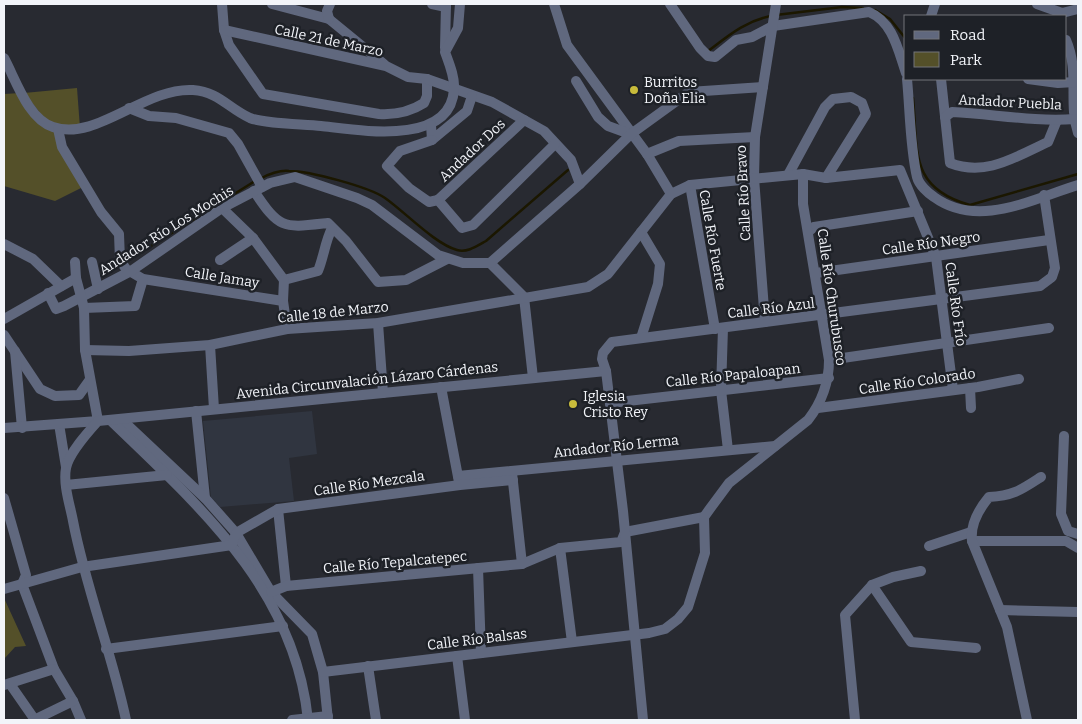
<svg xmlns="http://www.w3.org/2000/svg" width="1082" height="724" viewBox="0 0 1082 724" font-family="Bitter,serif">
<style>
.built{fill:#303540}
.green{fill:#545029}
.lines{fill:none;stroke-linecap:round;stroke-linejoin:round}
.stream{stroke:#1b1700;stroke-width:2.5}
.minor{stroke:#60687e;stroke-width:10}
.poi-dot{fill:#c8bb3b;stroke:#1e2127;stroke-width:2}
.labels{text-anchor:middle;stroke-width:5;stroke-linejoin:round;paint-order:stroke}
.street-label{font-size:14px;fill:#f2f4f9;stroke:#1e2127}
.poi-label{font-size:14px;fill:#f2f4f9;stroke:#1e2127;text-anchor:start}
</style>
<rect width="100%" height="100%" fill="#282a31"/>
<path class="built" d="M 312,411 L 317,454 L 289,458 L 294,501 L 220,507 L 211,497 L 203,421 Z"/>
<g class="green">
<path d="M 77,88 L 80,128 L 50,125 L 24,93 Z"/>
<path d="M 21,93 L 57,130 L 85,186 L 55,201 L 4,186 L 4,94 Z"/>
<path d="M 4,598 L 26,646 L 15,647 L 4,659 Z"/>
</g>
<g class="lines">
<g class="stream">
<path d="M 875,10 L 890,19 L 906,39"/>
<path d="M 776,15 L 842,7 L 863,8"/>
<path d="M 708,51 C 728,36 745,21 771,16"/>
<path d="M 913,98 C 918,151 909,188 970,205 L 1078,174"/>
<path d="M 260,179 C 268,174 280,170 289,171 C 310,171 369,187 385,198 C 405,212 435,244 457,250 C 467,253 477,246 486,241 L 568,170"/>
<path d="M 127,261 L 255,181"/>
</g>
<g class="minor">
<path d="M 222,4 L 224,30 L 229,45 L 263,94 L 379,114 C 396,115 410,112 424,103 L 427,96 L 427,79"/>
<path d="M 272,4 L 329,19 L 384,64"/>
<path d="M 432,4 L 446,7"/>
<path d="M 554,4 L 567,45 L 647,154 L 671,194"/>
<path d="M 670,4 L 700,48 L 708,56 L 715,57 L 736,40 L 752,37 L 773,26 L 869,12 C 893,22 898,50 906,73"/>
<path d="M 1037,4 L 1062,13 L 1078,9"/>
<path d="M 931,16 L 935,4"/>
<path d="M 329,19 L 327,11 L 330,4"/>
<path d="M 224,30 L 386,66 L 408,77 L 427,79 L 492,102 L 544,131 L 571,160 L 580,184"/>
<path d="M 1066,40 C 1080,72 1068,103 1078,133"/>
<path d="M 445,48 L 446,4"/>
<path d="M 4,58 C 16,80 28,119 53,127 C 96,142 145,87 193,90 C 219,92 228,108 250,118 C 265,124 303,124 321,126 C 358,130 451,147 454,89 C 455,77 449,63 445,52 L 458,28 L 460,4"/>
<path d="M 907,79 C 910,110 910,147 917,177 C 919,185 928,193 934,197 C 978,229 1032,199 1078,185"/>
<path d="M 941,79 L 950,163 C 986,177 1015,157 1048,142 L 1057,120"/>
<path d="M 1028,79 L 1058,83 L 1075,82"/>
<path d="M 576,81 L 598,117 L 608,126 L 630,134"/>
<path d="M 129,108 L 149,116 L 176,118 L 229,133 L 238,144 L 262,187"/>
<path d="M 945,117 L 952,112 C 994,114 1033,122 1075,119"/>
<path d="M 431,125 L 432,140 L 467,111 L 472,96"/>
<path d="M 58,129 L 62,147 L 101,212 L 119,234 L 120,260 L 126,269 L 143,279 L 283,301 L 287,329"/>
<path d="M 432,140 L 400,151 L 387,166 L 409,188 L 429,202 L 438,200 L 462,228 L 473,225 L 555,144"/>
<path d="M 647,154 L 679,141 L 755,137"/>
<path d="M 788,175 L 825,107 L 833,99 L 851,97 L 862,103 L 866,114 L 826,178"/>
<path d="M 690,185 L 715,329"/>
<path d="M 254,191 C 280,230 283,228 328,223 L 346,241 L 378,282 L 406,280 L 447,259"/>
<path d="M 438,200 L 524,120"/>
<path d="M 222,208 L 253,238 L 284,280"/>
<path d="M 809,231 L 814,227 L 918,211"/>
<path d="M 4,244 L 33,259 L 61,286"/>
<path d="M 220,260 L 253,238"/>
<path d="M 92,262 L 98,289"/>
<path d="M 490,263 L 524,297 L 533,378"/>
<path d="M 816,273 L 1049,240"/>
<path d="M 284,280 L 318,271 C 324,256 325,242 332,228"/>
<path d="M 48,293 L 56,309 L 64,306 L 131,271 L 222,208 L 270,183 L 295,177 L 357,198 L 372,205 L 438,255 L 463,263 L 490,263 L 580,184 L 631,134 L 689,92 L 763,87"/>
<path d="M 283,301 L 284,280"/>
<path d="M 84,308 L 135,306 L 143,279"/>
<path d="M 4,319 L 76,278"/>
<path d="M 765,322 L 754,178 L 755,137 L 776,4"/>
<path d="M 378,323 L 383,393"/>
<path d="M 723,328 L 721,390 L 728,450"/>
<path d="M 4,335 L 40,389 L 55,396 L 79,395 L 89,381"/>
<path d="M 641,338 L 658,284 L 660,264 L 641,232"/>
<path d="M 210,345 L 214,409"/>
<path d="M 85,350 L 129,351 L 210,345 L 287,329 L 378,323 L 588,287 L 608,274 L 671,194 L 690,185 L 803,174 L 826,178 L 900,170 L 936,257 L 953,390"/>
<path d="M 15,351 L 22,428"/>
<path d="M 829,360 L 1049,328"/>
<path d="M 441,387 L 459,482"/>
<path d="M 970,388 L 971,408"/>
<path d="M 610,403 L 829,378"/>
<path d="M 818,408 L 978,387 L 1019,379"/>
<path d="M 196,411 L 205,498"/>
<path d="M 121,419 L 205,498 L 236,533 L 271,592 L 312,634 L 323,672 L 328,720"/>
<path d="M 110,420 C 199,506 295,589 308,720"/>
<path d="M 59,424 L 66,467"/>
<path d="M 4,428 L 98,421 L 85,350 L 84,308 L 76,278 L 75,262"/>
<path d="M 1064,436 L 1061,514 L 1068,531 L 1078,534"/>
<path d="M 512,473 L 522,564"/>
<path d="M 458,476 L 775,446"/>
<path d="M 66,485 L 167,475"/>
<path d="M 4,498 L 26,575 L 22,584 L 54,669 L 73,701 L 81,720"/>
<path d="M 278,509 L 286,586"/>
<path d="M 972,541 L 1066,541 L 1078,548"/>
<path d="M 929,546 L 971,532"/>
<path d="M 560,548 L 572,642"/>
<path d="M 478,568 L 481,653"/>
<path d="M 872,585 L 911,642 L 976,648"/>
<path d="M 4,589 L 82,567 L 232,545 L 236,533 L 278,509 L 460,485 L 513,480"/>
<path d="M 271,592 L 286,586 L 522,564 L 560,548 L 621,542 L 625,532 L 704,517"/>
<path d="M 1000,610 L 1078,612"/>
<path d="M 106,649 L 283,626"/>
<path d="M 457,656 L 465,720"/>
<path d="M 368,666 L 376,720"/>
<path d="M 323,672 L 649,633 L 665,629 L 678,619 L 688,607 L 705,553 L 704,517 L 709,510 L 729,483 L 808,420 C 822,402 829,382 829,360 L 803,204 L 803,174"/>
<path d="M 10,684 L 35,720"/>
<path d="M 4,685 L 54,669"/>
<path d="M 34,720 L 73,701"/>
<path d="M 126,720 C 112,653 86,589 73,521 C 70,505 63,485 66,468 C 69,453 88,432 98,421 L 606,371"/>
<path d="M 292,720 L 328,716"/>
<path d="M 643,720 L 623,511 L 606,371 L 602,359 L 603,353 L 612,342 L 1040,286 L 1052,277 L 1055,268 L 1044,195"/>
<path d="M 855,720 L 845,615 L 872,585 L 893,577 L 921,571"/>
<path d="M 1027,720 L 1007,627 L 972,541 C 970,524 979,509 989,497 C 1013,496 1021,490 1041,477"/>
</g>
</g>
<g class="poi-dot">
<circle cx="634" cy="90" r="5"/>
<circle cx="573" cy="404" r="5"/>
</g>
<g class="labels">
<g class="street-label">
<text transform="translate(329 40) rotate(12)" y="5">Calle 21 de Marzo</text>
<text transform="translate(1010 102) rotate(3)" y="5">Andador Puebla</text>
<text transform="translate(472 150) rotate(-43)" y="5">Andador Dos</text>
<text transform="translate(743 193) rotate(-93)" y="5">Calle Río Bravo</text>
<text transform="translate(166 230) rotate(-32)" y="5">Andador Río Los Mochis</text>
<text transform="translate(713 240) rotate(80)" y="5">Calle Río Fuerte</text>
<text transform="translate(931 243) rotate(-8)" y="5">Calle Río Negro</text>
<text transform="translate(222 277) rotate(9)" y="5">Calle Jamay</text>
<text transform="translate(832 297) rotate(82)" y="5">Calle Río Churubusco</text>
<text transform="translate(956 304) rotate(82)" y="5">Calle Río Frío</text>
<text transform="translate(771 308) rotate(-7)" y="5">Calle Río Azul</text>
<text transform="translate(333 312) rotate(-6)" y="5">Calle 18 de Marzo</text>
<text transform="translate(733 375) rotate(-6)" y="5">Calle Río Papaloapan</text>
<text transform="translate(367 380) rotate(-6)" y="5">Avenida Circunvalación Lázaro Cárdenas</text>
<text transform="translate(917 381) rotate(-8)" y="5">Calle Río Colorado</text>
<text transform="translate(616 446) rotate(-6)" y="5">Andador Río Lerma</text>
<text transform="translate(369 483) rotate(-8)" y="5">Calle Río Mezcala</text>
<text transform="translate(395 562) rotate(-5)" y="5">Calle Río Tepalcatepec</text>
<text transform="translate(477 639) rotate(-7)" y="5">Calle Río Balsas</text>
</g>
<g class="poi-label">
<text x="644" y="87">Burritos<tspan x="644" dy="16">Doña Elia</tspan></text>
<text x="583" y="401">Iglesia<tspan x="583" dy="16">Cristo Rey</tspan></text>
</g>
</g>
<rect width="1082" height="724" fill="none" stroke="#f2f4f9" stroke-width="10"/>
<rect x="904" y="15" width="162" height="65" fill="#1e2127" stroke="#73757b"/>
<rect x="914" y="31" width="25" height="8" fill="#60687e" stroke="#73757b"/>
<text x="950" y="40" font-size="15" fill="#f2f4f9">Road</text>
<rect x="914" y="52" width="25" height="15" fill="#545029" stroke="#73757b"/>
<text x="950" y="65" font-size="15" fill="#f2f4f9">Park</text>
</svg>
